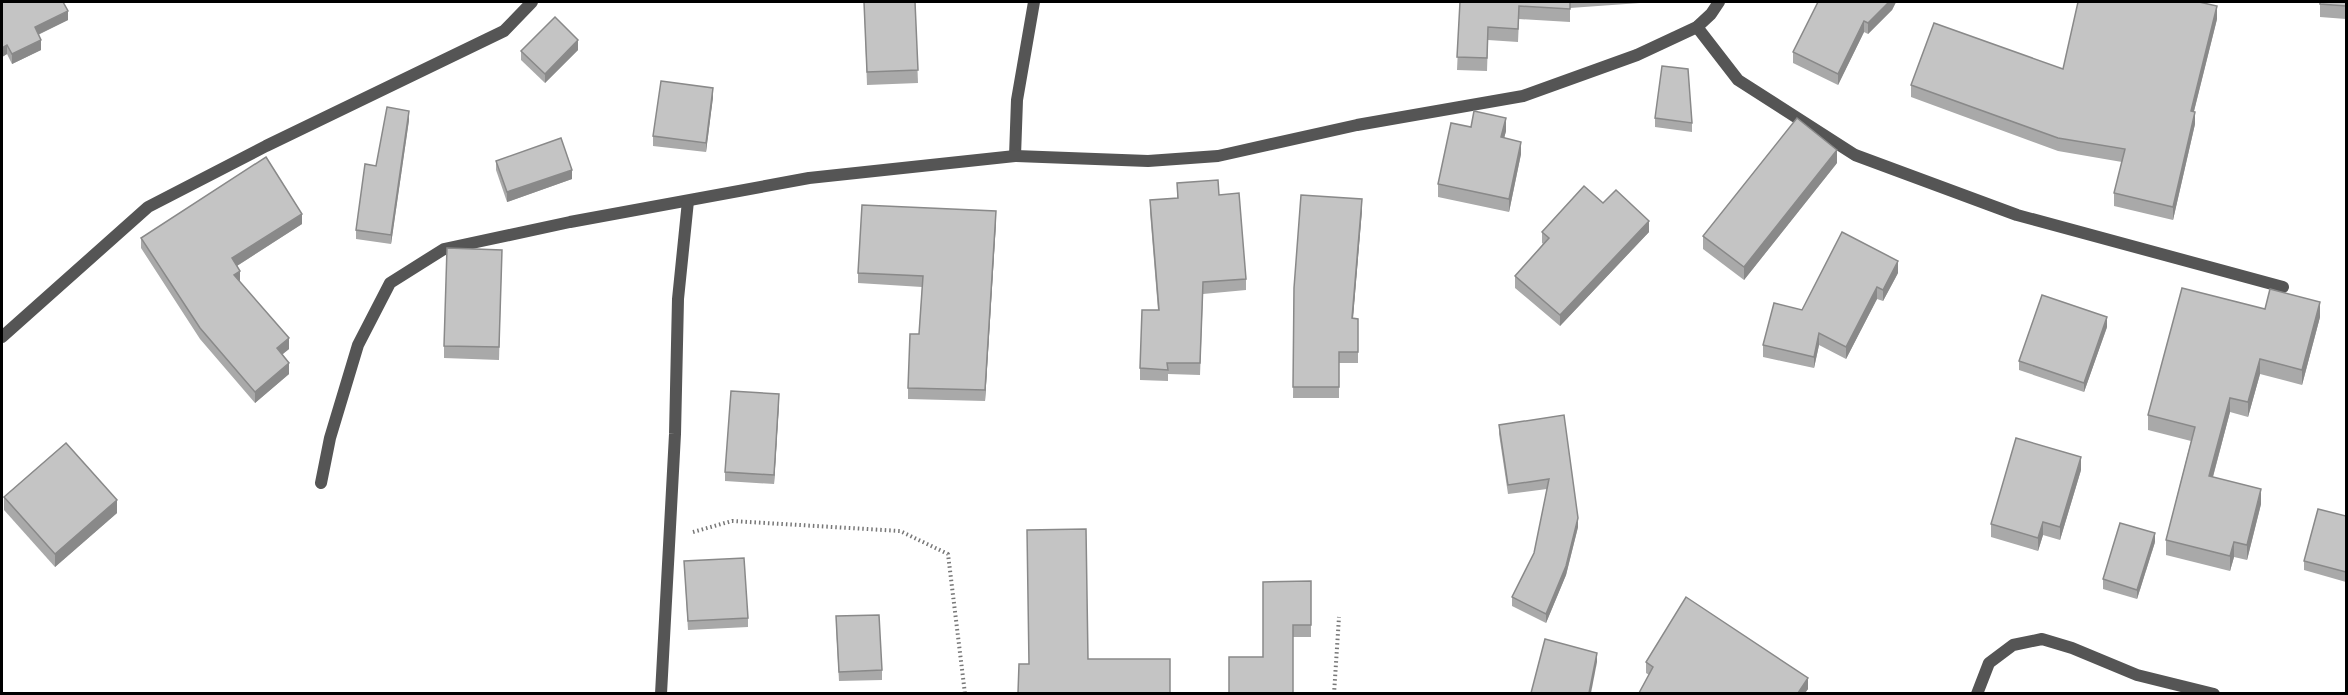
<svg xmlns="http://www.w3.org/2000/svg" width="2348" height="695" viewBox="0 0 2348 695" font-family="Arial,sans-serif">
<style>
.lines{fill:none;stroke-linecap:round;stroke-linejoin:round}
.path{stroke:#777;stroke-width:4;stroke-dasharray:1.5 3;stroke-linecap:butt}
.minor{stroke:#555;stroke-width:12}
.wall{fill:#a9a9a9}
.shaded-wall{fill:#898989}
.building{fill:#c4c4c4;stroke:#898989;stroke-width:1.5}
</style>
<rect width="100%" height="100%" fill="#fff"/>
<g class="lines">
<g class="path">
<path d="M 693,532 L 732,521 L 900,531 L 948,554 L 965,694"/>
<path d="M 1334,694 L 1339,617"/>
</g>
<g class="minor">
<path d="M 1697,27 L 1738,80 L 1855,155 L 2017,215 L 2283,287"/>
<path d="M 1015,156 L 1017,100 L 1034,2"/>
<path d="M 2,337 L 148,207 L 266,146 L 504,31 L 532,2"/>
<path d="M 321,483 L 330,438 L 358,345 L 390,283 L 444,249 L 570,222 L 809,178 L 1015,156 L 1148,161 L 1218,156 L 1357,125 L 1523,96 L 1637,55 L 1697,27 L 1711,14 L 1719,2"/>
<path d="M 661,694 L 675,434 L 678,299 L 688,201"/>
<path d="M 1977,694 L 1989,663 L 2013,645 L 2042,639 L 2072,648 L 2137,675 L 2214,694"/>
</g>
</g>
<g class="wall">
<path d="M 2,2 L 68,20 L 38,35 L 41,50 L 12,64 L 7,54 L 2,57 Z"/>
<path d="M 864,2 L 915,2 L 918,83 L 867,85 Z"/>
<path d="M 1460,2 L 1654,2 L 1570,8 L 1570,22 L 1519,19 L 1518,42 L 1488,40 L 1487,71 L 1457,70 Z"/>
<path d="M 1818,2 L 1896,2 L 1892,10 L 1868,34 L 1864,32 L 1838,85 L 1793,63 L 1793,52 Z"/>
<path d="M 2320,2 L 2346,2 L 2346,19 L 2320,17 Z"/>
<path d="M 2217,19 L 2194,111 L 2195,124 L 2173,220 L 2114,206 L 2114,193 L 2122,162 L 2058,151 L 1911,97 L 1911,85 L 2063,69 Z"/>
<path d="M 578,50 L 545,83 L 521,60 L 521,51 Z"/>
<path d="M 713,97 L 706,152 L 653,146 L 653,136 Z"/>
<path d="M 1655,118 L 1692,123 L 1692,132 L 1655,127 Z"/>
<path d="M 409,120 L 391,244 L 356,239 L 356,230 L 376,166 Z"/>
<path d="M 1471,127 L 1506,131 L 1504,138 L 1521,154 L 1509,212 L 1438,197 L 1438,184 Z"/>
<path d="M 496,161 L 572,179 L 507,202 L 496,170 Z"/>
<path d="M 1837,163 L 1744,280 L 1703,249 L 1703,236 Z"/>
<path d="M 1177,183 L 1219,195 L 1246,279 L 1246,290 L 1203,294 L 1200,375 L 1168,374 L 1168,381 L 1140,380 L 1140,368 L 1158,310 L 1150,212 L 1150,200 L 1177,198 Z"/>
<path d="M 1603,203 L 1649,232 L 1560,326 L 1515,288 L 1515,276 L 1543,244 L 1542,243 L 1542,232 Z"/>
<path d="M 1362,210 L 1353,318 L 1358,319 L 1358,363 L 1339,363 L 1339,398 L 1293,398 L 1294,288 Z"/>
<path d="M 996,222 L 985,401 L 908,399 L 908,388 L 919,334 L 922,287 L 858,283 L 858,273 Z"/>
<path d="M 302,224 L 237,266 L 240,282 L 289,349 L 282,354 L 289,374 L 255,403 L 200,339 L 141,248 L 141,238 Z"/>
<path d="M 502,250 L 499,360 L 444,358 L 444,346 Z"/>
<path d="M 1898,273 L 1883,301 L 1877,299 L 1846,359 L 1819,345 L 1814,368 L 1763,357 L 1763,345 L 1802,310 Z"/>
<path d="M 2265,309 L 2320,317 L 2302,385 L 2260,374 L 2248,417 L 2230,412 L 2213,477 L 2261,504 L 2247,560 L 2234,557 L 2230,571 L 2166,555 L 2166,540 L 2191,441 L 2148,430 L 2148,415 Z"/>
<path d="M 2107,327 L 2084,392 L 2019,370 L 2019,361 Z"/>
<path d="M 779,403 L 774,484 L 725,481 L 725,472 Z"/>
<path d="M 1564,415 L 1578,527 L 1566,575 L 1546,623 L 1512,606 L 1512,597 L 1534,553 L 1547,489 L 1508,494 L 1499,434 L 1499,425 Z"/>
<path d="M 2081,470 L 2060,540 L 2043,535 L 2038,551 L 1991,537 L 1991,524 Z"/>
<path d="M 4,497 L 117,513 L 55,567 L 4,510 Z"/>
<path d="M 2346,516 L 2346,582 L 2304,570 L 2304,561 Z"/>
<path d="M 2155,542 L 2137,599 L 2103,589 L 2103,579 Z"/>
<path d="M 684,561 L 748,618 L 748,627 L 688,630 Z"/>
<path d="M 1311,581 L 1311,637 L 1293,637 L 1263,657 Z"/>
<path d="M 836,626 L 882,670 L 882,680 L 839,681 Z"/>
<path d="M 1646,662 L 1808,689 L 1805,693 L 1639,693 L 1649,675 L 1646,673 Z"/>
</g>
<g class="shaded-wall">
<path d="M 1889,2 L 1896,2 L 1892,10 L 1868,34 L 1868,23 Z"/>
<path d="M 2217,6 L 2217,19 L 2191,123 L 2191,111 Z"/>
<path d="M 68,11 L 68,20 L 35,36 L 35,27 Z"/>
<path d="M 1864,21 L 1864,32 L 1838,85 L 1838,74 Z"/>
<path d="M 41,40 L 41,50 L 12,64 L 12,54 Z"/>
<path d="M 578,40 L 578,50 L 545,83 L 545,74 Z"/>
<path d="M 7,45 L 7,54 L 2,57 L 2,48 Z"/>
<path d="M 713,88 L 713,97 L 706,152 L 706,143 Z"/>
<path d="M 409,111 L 409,120 L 391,244 L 391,235 Z"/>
<path d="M 2195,112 L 2195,124 L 2173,220 L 2173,207 Z"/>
<path d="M 1506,118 L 1506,131 L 1501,150 L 1501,137 Z"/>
<path d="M 1521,142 L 1521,154 L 1509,212 L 1509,199 Z"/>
<path d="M 1837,150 L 1837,163 L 1744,280 L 1744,267 Z"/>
<path d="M 572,170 L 572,179 L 507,202 L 507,192 Z"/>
<path d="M 1362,199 L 1362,210 L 1352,330 L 1352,318 Z"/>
<path d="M 996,211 L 996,222 L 985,401 L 985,390 Z"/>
<path d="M 302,214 L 302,224 L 232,269 L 232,258 Z"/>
<path d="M 1649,221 L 1649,232 L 1560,326 L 1560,315 Z"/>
<path d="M 1898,261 L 1898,273 L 1883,301 L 1883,290 Z"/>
<path d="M 240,271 L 240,282 L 234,275 Z"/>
<path d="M 1877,287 L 1877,299 L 1846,359 L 1846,347 Z"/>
<path d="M 2320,302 L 2320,317 L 2302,385 L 2302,370 Z"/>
<path d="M 2107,317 L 2107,327 L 2084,392 L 2084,383 Z"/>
<path d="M 1819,333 L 1819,345 L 1814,368 L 1814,357 Z"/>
<path d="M 289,338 L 289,349 L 277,359 L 277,348 Z"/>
<path d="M 2260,359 L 2260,374 L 2248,417 L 2248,402 Z"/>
<path d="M 289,363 L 289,374 L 255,403 L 255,392 Z"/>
<path d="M 779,394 L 779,403 L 774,484 L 774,475 Z"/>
<path d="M 2230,398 L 2230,412 L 2209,491 L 2209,476 Z"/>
<path d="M 2081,457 L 2081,470 L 2060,540 L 2060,527 Z"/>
<path d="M 2261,489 L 2261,504 L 2247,560 L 2247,545 Z"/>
<path d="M 117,500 L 117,513 L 55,567 L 55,554 Z"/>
<path d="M 1578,518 L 1578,527 L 1566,575 L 1546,623 L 1546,614 Z"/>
<path d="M 2043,522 L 2043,535 L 2038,551 L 2038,538 Z"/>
<path d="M 2155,533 L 2155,542 L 2137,599 L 2137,590 Z"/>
<path d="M 2234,542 L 2234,557 L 2230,571 L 2230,556 Z"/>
<path d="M 1597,653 L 1597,662 L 1591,693 L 1589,693 Z"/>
<path d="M 1808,678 L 1808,689 L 1805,693 L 1798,693 Z"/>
</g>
<g class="building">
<path d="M 2,2 L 63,2 L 68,11 L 35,27 L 41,40 L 12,54 L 7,45 L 2,48 Z"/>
<path d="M 864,2 L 915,2 L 918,70 L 867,72 Z"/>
<path d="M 1460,2 L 1570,2 L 1570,9 L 1519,6 L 1518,29 L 1488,27 L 1487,58 L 1457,57 Z"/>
<path d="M 1818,2 L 1889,2 L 1868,23 L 1864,21 L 1838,74 L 1793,52 Z"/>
<path d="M 2078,2 L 2199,2 L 2217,6 L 2191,111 L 2195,112 L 2173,207 L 2114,193 L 2125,149 L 2058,138 L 1911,85 L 1934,23 L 2063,69 Z"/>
<path d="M 2320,2 L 2346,2 L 2346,6 L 2320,4 Z"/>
<path d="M 555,17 L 578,40 L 545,74 L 521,51 Z"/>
<path d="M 1662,66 L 1688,69 L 1692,123 L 1655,118 Z"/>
<path d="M 661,81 L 713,88 L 706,143 L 653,136 Z"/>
<path d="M 387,107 L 409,111 L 391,235 L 356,230 L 365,164 L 376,166 Z"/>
<path d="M 1474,111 L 1506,118 L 1501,137 L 1521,142 L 1509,199 L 1438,184 L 1451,123 L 1471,127 Z"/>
<path d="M 1797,118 L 1837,150 L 1744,267 L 1703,236 Z"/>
<path d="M 561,138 L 572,170 L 507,192 L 496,161 Z"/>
<path d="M 266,157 L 302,214 L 232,258 L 240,271 L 234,275 L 289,338 L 277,348 L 289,363 L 255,392 L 200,328 L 141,238 Z"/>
<path d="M 1218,180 L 1219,195 L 1239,193 L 1246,279 L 1203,282 L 1200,363 L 1167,363 L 1168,370 L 1140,368 L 1142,310 L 1159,310 L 1150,200 L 1178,198 L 1177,183 Z"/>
<path d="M 1584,186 L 1603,203 L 1616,190 L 1649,221 L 1560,315 L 1515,276 L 1549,238 L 1542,232 Z"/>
<path d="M 1301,195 L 1362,199 L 1352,318 L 1358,319 L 1358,352 L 1339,352 L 1339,387 L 1293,387 L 1294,288 Z"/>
<path d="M 862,205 L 996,211 L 985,390 L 908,388 L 910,334 L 919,334 L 923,276 L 858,273 Z"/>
<path d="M 1842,232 L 1898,261 L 1883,290 L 1877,287 L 1846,347 L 1819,333 L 1814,357 L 1763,345 L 1774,303 L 1802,310 Z"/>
<path d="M 447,248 L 502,250 L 499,347 L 444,346 Z"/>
<path d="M 2182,288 L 2265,309 L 2270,289 L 2320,302 L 2302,370 L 2260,359 L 2248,402 L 2230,398 L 2209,476 L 2261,489 L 2247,545 L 2234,542 L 2230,556 L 2166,540 L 2195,427 L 2148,415 Z"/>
<path d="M 2042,295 L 2107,317 L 2084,383 L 2019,361 Z"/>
<path d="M 731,391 L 779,394 L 774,475 L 725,472 Z"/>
<path d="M 1564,415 L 1578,518 L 1566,566 L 1546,614 L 1512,597 L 1534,553 L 1549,479 L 1508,485 L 1499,425 Z"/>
<path d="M 2016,438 L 2081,457 L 2060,527 L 2043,522 L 2038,538 L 1991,524 Z"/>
<path d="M 66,443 L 117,500 L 55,554 L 4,497 Z"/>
<path d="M 2318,509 L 2346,516 L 2346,572 L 2304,561 Z"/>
<path d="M 2120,523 L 2155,533 L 2137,590 L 2103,579 Z"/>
<path d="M 1086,529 L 1088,659 L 1170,659 L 1170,693 L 1018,693 L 1019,664 L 1029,664 L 1027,530 Z"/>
<path d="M 744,558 L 748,618 L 688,621 L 684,561 Z"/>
<path d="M 1311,581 L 1311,625 L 1293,625 L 1293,693 L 1229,693 L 1229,657 L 1263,657 L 1263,582 Z"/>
<path d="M 1686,597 L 1808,678 L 1798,693 L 1639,693 L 1653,667 L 1646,662 Z"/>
<path d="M 879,615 L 882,670 L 839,672 L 836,616 Z"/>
<path d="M 1545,639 L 1597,653 L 1589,693 L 1531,693 Z"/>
</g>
<rect width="2348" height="695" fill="none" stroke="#000000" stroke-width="6"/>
</svg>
